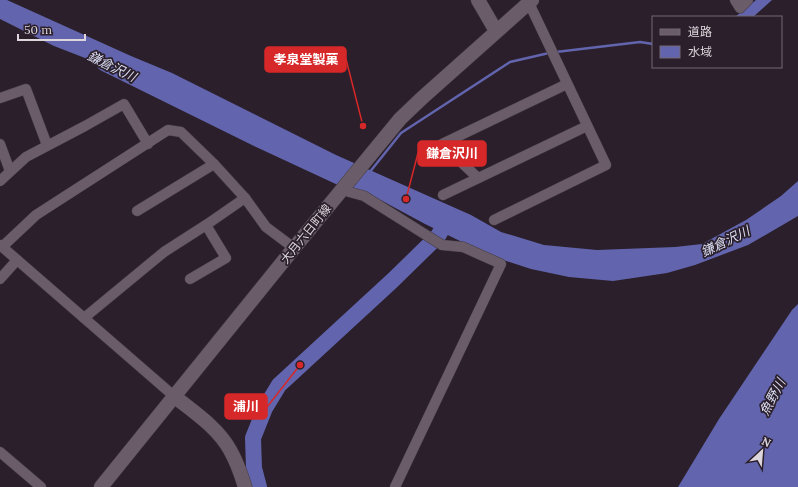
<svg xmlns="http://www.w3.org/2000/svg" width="798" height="487" viewBox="0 0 798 487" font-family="Lora,'Noto Sans JP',serif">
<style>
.water{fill:#6265ae}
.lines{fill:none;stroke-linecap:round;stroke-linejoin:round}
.stream{stroke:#6265ae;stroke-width:2.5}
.river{stroke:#6265ae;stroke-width:16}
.street-casing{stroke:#433a43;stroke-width:11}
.secondary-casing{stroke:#433a43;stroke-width:15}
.street{stroke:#6a5d69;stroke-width:10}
.secondary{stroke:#6a5d69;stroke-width:14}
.labels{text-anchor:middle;stroke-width:3.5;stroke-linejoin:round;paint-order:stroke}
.street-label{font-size:12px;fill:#ddd6dd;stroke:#2a1f2a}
.water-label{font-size:13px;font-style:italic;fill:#daddf2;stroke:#2a1f2a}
.leader{fill:none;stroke:#d62828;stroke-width:1.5}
.callout-dot{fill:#d62828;stroke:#2a1f2a;stroke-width:1.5}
.callout{fill:#d62828;stroke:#d62828;stroke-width:1.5}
.callout-label{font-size:13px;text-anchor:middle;font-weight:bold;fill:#fff}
</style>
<rect width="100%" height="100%" fill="#2a1f2a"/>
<g class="water">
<path d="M 0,0 L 7,0 L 131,56 L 172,73 L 336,155 L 471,215 L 501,232 L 544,245 L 597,250 L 675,247 L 702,244 L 746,220 L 781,196 L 798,181 L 798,216 L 748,245 L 695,265 L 667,273 L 613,281 L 569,277 L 531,269 L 491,256 L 425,224 L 375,197 L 332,168 L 165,89 L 54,46 L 0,19 Z"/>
<path d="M 756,0 L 772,0 L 753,17 L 735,17 Z"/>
<path d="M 798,304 L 798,487 L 678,487 L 719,419 L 792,310 Z"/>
</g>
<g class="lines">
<g class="stream">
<path d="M 556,52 L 640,42 L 653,44"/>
<path d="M 369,173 L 401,133 L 510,62 L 549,53"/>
</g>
<g class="river">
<path d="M 104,63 L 260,140 L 359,186 L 380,192"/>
<path d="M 259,487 L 254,468 L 253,438 L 265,408 L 279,385 L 393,280 L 438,236 L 448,219"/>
</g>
<defs>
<g id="street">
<path d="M 735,0 L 740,8 L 748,0"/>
<path d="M 0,98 L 26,89 L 47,145"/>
<path d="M 0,144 L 10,171"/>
<path d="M 478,178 L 442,144 L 567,84"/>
<path d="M 0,181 L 26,157 L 85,126 L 124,104 L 148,144"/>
<path d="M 342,190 L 364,196 L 442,245 L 463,247 L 501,264 L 395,487"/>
<path d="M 443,195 L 587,126"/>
<path d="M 137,211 L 214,164"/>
<path d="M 494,220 L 606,165 L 529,3"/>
<path d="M 0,245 L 175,397"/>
<path d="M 2,247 L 36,215 L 168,130 L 181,132 L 214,164 L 245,198 L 266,227 L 294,248"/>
<path d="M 0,279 L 17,260"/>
<path d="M 190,279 L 226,258 L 206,225"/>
<path d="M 84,318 L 164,252 L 206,225 L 245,198"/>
<path d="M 0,452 L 41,487"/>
</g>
<g id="secondary">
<path d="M 478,0 L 496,31"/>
<path d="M 175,397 C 194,412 218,428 230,450 C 237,462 241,474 245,487"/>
<path d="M 101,487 L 294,248 L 400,119 L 422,98 L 532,0"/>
</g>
</defs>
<use href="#street" class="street-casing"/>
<use href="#secondary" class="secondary-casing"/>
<use href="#street" class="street"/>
<use href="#secondary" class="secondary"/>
</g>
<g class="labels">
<g class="street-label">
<text transform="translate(306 234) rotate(-51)" y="4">大月六日町線</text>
</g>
<g class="water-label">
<text transform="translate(112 66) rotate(26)" y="5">鎌倉沢川</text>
<text transform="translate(725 241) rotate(-26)" y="5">鎌倉沢川</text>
<text transform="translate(772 397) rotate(-62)" y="5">魚野川</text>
</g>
</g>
<path class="leader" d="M363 126L346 59M406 199L418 153M300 365L267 407"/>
<g class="callout-dot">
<circle cx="363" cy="126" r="4"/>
<circle cx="406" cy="199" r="4"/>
<circle cx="300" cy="365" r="4"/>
</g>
<g class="callout">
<rect x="265" y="47" width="81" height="25" rx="4"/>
<rect x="418" y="141" width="68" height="25" rx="4"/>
<rect x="225" y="394" width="42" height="25" rx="4"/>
</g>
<g class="callout-label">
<text x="306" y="64">孝泉堂製菓</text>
<text x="452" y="158">鎌倉沢川</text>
<text x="246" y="411">浦川</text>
</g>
<rect x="652" y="16" width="130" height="52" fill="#2a1f2a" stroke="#726872"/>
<rect x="660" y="29" width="20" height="6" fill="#6a5d69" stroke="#726872"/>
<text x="688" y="36" font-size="12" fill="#ddd6dd">道路</text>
<rect x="660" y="46" width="20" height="12" fill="#6265ae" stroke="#726872"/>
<text x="688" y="56" font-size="12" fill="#ddd6dd">水域</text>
<g transform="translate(762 451) rotate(26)" stroke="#2a1f2a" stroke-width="3" paint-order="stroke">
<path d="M0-3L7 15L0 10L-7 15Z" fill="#ddd6dd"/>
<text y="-6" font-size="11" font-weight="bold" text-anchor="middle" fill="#ddd6dd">N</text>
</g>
<path d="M18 34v6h67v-6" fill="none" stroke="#ddd6dd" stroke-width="2"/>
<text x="24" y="34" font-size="12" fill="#ddd6dd" stroke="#2a1f2a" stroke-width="3" paint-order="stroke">50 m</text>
</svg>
